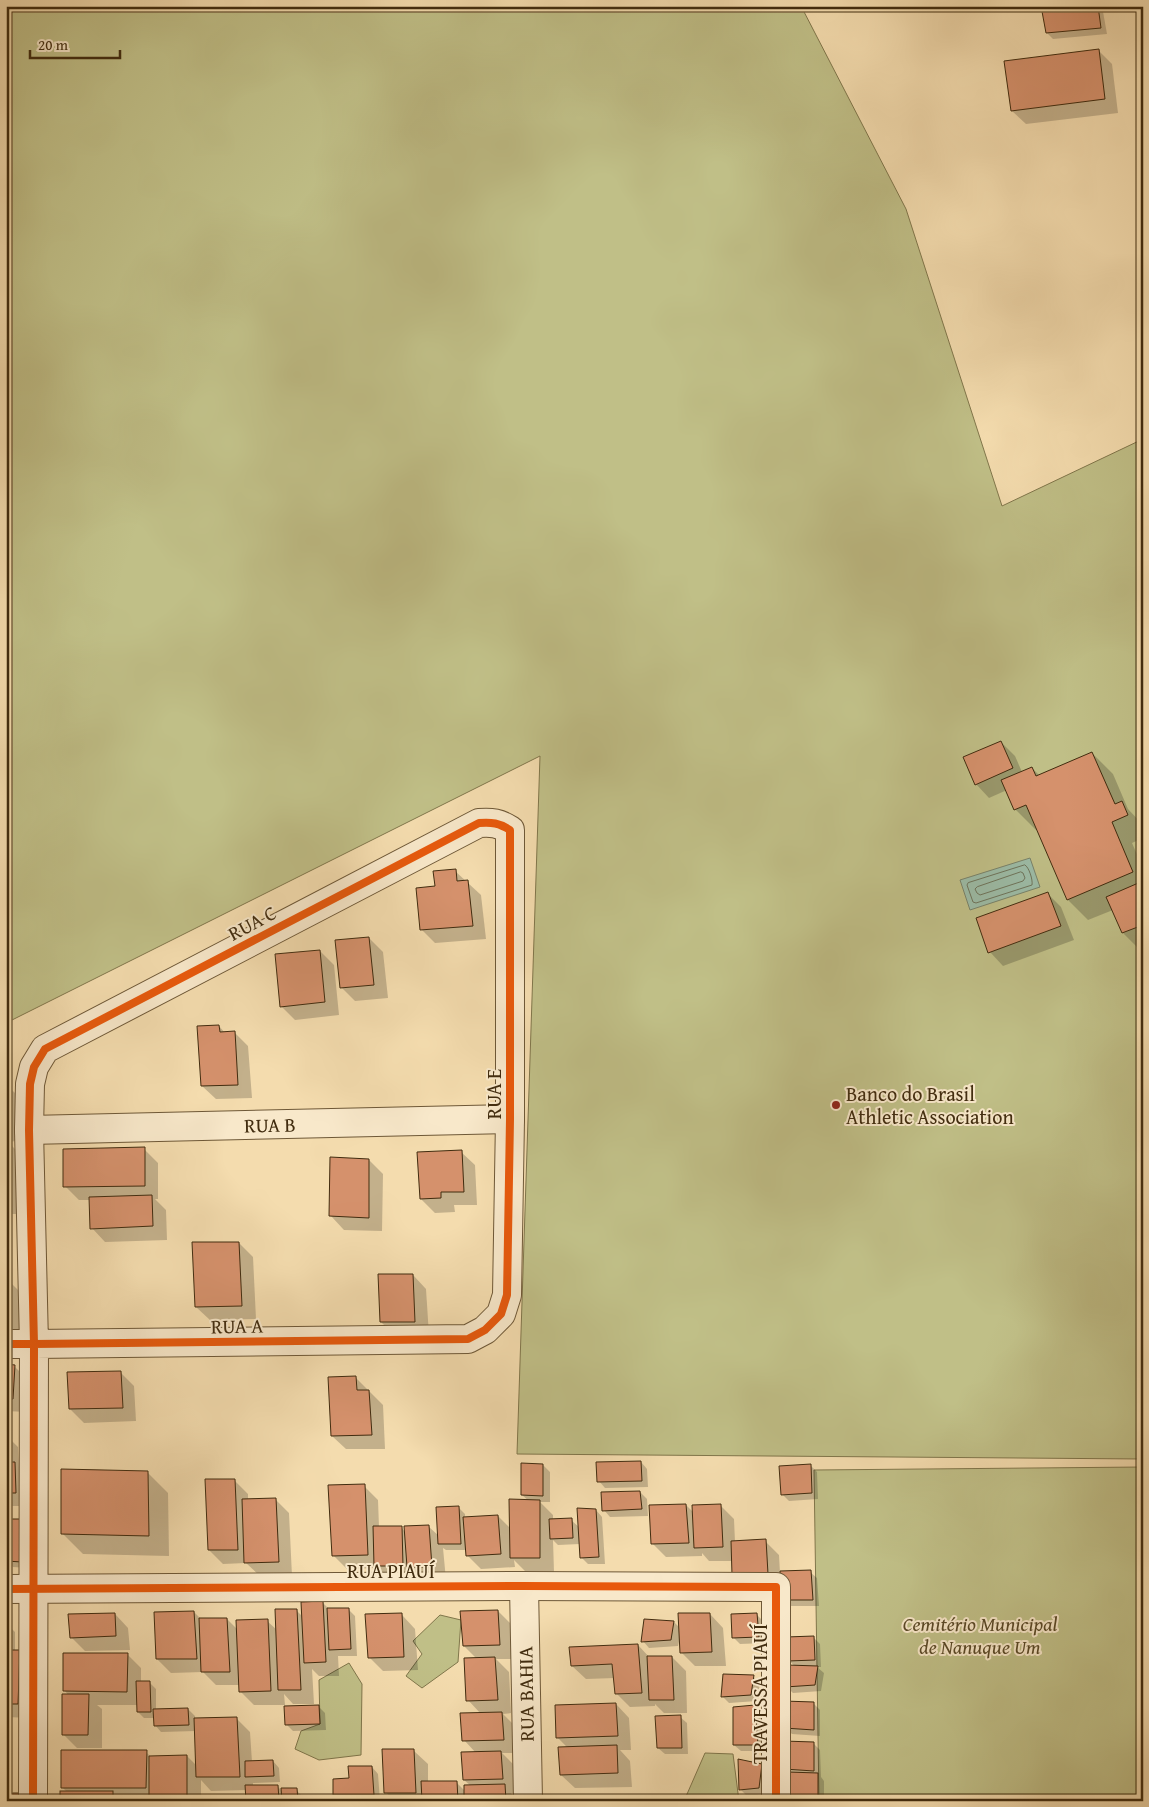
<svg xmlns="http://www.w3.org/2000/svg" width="1149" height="1807" viewBox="0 0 1149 1807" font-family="'Gentium Book Plus',serif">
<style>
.green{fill:#c0bf87;stroke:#80764b}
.water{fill:#9cbca7;stroke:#78826a}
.shadow{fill:#0003}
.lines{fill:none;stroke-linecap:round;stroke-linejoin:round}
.shore{stroke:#6e745b;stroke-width:1}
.building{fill:#d5916c;stroke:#412c0f}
.street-casing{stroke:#6e5837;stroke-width:30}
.street{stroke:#f8e8ca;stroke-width:28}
.cycleway-casing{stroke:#f8e8ca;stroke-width:11}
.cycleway{stroke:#e8590c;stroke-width:8}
.poi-dot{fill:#8f2418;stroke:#f8e8ca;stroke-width:2}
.labels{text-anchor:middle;stroke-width:4;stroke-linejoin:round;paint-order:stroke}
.street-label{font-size:20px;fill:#412c0f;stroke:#f8e8ca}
.poi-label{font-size:20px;fill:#412c0f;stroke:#f8e8ca;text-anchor:start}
.park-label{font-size:20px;font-style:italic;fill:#5a4927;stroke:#f8e8ca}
</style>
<rect width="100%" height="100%" fill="#f4dcae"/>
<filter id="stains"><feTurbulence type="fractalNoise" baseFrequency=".004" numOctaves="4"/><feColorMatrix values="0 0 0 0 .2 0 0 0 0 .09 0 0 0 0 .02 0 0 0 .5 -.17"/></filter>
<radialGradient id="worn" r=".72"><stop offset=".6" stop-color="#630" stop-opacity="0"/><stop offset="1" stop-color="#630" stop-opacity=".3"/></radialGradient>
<g class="green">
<path d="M 6,6 L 801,6 L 906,209 L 1002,506 L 1143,439 L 1143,1459 L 517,1454 L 540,756 L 6,1023 Z"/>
<path d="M 1143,1467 L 1143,1801 L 819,1801 L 814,1470 Z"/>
<path d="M 440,1615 L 461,1620 L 458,1662 L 422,1688 L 406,1676 L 422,1654 L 413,1641 Z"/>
<path d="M 349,1663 L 362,1684 L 361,1755 L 319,1760 L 295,1749 L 301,1731 L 320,1724 L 319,1680 Z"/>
<path d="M 705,1753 L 733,1754 L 739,1801 L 684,1801 Z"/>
</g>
<path class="water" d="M 1030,858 L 1040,887 L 970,910 L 960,880 Z"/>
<g class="shadow">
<path d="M 1043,6 L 1102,6 L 1107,34 L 1053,39 L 1047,33 Z"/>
<path d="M 1098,50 L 1112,64 L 1118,113 L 1026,124 L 1012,111 Z"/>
<path d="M 1001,742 L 1015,756 L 1022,772 L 1032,768 L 1040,776 L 1092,753 L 1113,774 L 1128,809 L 1143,825 L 1143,838 L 1132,843 L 1143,868 L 1143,944 L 1137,947 L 1123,933 L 1113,910 L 1088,920 L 1068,900 L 1037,829 L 1036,830 L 1015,809 L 1007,790 L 989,798 L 976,784 Z"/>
<path d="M 455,871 L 481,895 L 486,939 L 435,943 L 421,929 L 436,888 Z"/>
<path d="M 1047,893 L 1061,907 L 1074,940 L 1003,966 L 990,952 Z"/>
<path d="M 369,938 L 383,952 L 388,998 L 355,1001 L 341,987 Z"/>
<path d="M 320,951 L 334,965 L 339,1015 L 295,1020 L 281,1006 Z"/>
<path d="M 219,1026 L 225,1033 L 234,1032 L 248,1046 L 252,1098 L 216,1099 L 202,1086 Z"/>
<path d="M 6,1084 L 20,1098 L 24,1140 L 8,1142 L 30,1164 L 30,1214 L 6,1214 Z"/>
<path d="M 144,1149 L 158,1163 L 158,1199 L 155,1199 L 166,1210 L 167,1240 L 105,1242 L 92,1228 L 91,1200 L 79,1200 L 65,1186 Z"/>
<path d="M 461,1152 L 475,1165 L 477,1205 L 454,1205 L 455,1212 L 435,1213 L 421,1199 Z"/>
<path d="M 369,1160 L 383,1174 L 382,1231 L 344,1230 L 331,1216 Z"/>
<path d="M 239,1243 L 253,1257 L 256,1319 L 210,1320 L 196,1307 Z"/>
<path d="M 413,1275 L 426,1289 L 429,1335 L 395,1336 L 381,1322 Z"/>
<path d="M 6,1278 L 19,1291 L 22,1343 L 6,1343 Z"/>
<path d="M 6,1365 L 14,1366 L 28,1380 L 27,1412 L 6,1411 Z"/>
<path d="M 120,1372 L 134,1386 L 136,1421 L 84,1423 L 70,1409 Z"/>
<path d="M 356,1378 L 383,1405 L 385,1449 L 346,1449 L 332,1436 Z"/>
<path d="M 6,1425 L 9,1427 L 8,1437 L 18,1447 L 19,1467 L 29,1477 L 29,1506 L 10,1506 L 10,1520 L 28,1568 L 13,1567 L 11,1565 L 6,1565 Z"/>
<path d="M 641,1462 L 647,1469 L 648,1487 L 605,1488 L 599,1481 Z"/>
<path d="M 543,1465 L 550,1472 L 550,1502 L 540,1502 L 553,1515 L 553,1520 L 571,1520 L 580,1528 L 596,1510 L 602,1517 L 605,1564 L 588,1564 L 581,1557 L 580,1544 L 558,1545 L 553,1540 L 554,1572 L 525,1571 L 514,1560 L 515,1567 L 481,1569 L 467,1555 L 467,1550 L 446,1550 L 443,1548 L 446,1580 L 389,1579 L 378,1568 L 347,1569 L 333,1555 L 364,1486 L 378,1500 L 379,1527 L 401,1527 L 405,1532 L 429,1527 L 439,1536 L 458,1507 L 465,1514 L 465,1518 L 498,1516 L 511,1529 L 529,1501 L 522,1495 Z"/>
<path d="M 810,1465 L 817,1472 L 818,1499 L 789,1501 L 782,1494 Z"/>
<path d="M 147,1472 L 168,1493 L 169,1556 L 83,1554 L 62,1533 Z"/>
<path d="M 234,1480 L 248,1494 L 248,1500 L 275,1499 L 289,1513 L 292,1576 L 260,1576 L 246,1563 L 223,1564 L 209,1550 Z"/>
<path d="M 640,1492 L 647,1499 L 648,1516 L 610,1517 L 604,1510 Z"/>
<path d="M 686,1505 L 694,1513 L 720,1505 L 734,1519 L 735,1542 L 765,1541 L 779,1555 L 780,1573 L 810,1572 L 817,1578 L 819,1606 L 789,1606 L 733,1561 L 709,1561 L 702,1553 L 702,1556 L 666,1557 L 652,1543 Z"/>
<path d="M 323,1603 L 330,1610 L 348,1609 L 355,1616 L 357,1656 L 338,1656 L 339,1676 L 319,1676 L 312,1669 L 314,1704 L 293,1704 L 284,1694 L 285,1705 L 254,1705 L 240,1691 L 240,1685 L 216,1685 L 203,1672 L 171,1673 L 157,1659 L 194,1612 L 201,1619 L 227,1619 L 237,1629 L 267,1621 L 277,1630 L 296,1610 L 303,1617 Z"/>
<path d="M 498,1611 L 512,1625 L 513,1659 L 496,1659 L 509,1672 L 511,1713 L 503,1714 L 516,1727 L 517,1753 L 502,1753 L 515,1766 L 516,1793 L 511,1793 L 518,1801 L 394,1801 L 386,1792 L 414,1751 L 428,1764 L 428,1782 L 456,1782 L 465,1791 L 471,1786 L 464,1780 L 476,1753 L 464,1740 L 481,1714 L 468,1700 L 477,1659 L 464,1646 Z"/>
<path d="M 115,1614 L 128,1628 L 130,1650 L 85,1651 L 71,1637 Z"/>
<path d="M 710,1614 L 723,1628 L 726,1666 L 695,1666 L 681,1652 L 680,1637 L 678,1646 L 649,1648 L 643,1641 L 674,1622 L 680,1628 Z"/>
<path d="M 402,1615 L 415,1629 L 418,1670 L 383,1671 L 369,1657 Z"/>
<path d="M 757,1615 L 763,1621 L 765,1643 L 740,1644 L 733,1637 Z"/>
<path d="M 6,1623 L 15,1632 L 15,1651 L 19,1651 L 31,1718 L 6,1717 Z"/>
<path d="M 813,1637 L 820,1644 L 821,1667 L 817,1667 L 824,1673 L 821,1691 L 793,1693 L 786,1686 L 795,1666 L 789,1661 Z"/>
<path d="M 638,1645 L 650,1658 L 672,1657 L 686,1671 L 687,1713 L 664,1713 L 655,1704 L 655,1706 L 630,1707 L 616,1693 L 615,1678 L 586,1679 L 572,1666 Z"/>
<path d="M 127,1654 L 141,1668 L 141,1682 L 149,1682 L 156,1689 L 156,1710 L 188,1709 L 195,1716 L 195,1719 L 237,1719 L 250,1732 L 252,1762 L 273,1761 L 279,1768 L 280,1782 L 253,1783 L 253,1786 L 277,1786 L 281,1790 L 296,1790 L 307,1801 L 247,1801 L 247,1790 L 211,1791 L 201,1780 L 201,1801 L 61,1801 L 67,1792 L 62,1787 L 146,1752 L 151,1757 L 187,1756 L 197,1766 L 196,1731 L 161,1732 L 155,1725 L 155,1718 L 144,1718 L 138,1712 L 138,1705 L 97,1705 L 102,1709 L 102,1748 L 77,1748 L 63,1734 L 69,1696 L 65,1691 Z"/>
<path d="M 753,1677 L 760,1683 L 757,1701 L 729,1703 L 722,1696 Z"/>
<path d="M 813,1703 L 820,1710 L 820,1736 L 792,1734 L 785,1728 Z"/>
<path d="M 616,1704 L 629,1718 L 631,1750 L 620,1750 L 630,1761 L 632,1787 L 575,1788 L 561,1775 L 568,1748 L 557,1737 Z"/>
<path d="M 318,1706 L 325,1713 L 326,1730 L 293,1731 L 287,1725 Z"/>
<path d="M 754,1707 L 761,1713 L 764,1751 L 741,1751 L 734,1745 Z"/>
<path d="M 680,1717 L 687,1723 L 688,1754 L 665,1754 L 658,1748 Z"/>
<path d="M 814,1744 L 820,1750 L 821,1777 L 824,1781 L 824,1801 L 791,1801 L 789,1798 L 786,1768 Z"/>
<path d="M 6,1746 L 11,1751 L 10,1794 L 6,1801 Z"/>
<path d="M 761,1765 L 768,1772 L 765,1794 L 747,1796 L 740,1789 Z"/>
<path d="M 372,1767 L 378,1774 L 380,1801 L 341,1801 L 334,1795 L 350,1780 Z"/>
</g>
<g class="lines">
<g class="shore">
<path d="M 1025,865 C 1029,867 1033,880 1032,885 L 976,903 L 973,902 L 967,885 L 968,883 Z"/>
<path d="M 1021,872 L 1023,873 L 1025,878 L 1023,881 L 980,895 L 977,893 L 975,889 L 977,887 Z"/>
</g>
</g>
<g class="building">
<path d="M 1041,6 L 1098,6 L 1101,28 L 1046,33 Z"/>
<path d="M 1099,49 L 1105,99 L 1011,111 L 1004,61 Z"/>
<path d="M 1001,741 L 1013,768 L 975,785 L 963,757 Z"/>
<path d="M 1092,752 L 1115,804 L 1122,801 L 1128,815 L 1112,822 L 1133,872 L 1067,900 L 1026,805 L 1014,810 L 1001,780 L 1032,767 L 1036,776 Z"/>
<path d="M 456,869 L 457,881 L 468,880 L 473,926 L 420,930 L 416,888 L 435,886 L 433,871 Z"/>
<path d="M 1143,881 L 1143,925 L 1122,933 L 1106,897 Z"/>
<path d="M 1048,892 L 1061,926 L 988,953 L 976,918 Z"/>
<path d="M 369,937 L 374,985 L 340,988 L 335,940 Z"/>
<path d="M 320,950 L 325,1002 L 280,1007 L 275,954 Z"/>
<path d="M 219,1025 L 220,1032 L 235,1031 L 238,1085 L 201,1086 L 197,1026 Z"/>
<rect x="6" y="1142" width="4" height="52"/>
<path d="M 145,1147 L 145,1186 L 63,1187 L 63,1149 Z"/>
<path d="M 462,1150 L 464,1192 L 441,1192 L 441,1198 L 420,1199 L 417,1152 Z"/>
<path d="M 330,1157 L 369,1159 L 369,1218 L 329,1216 Z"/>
<path d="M 152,1195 L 153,1226 L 90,1229 L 89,1197 Z"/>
<path d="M 192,1242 L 239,1242 L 242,1306 L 195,1307 Z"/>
<path d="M 378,1274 L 413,1274 L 415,1322 L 380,1322 Z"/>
<path d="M 6,1282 L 9,1330 L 6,1330 Z"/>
<path d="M 6,1364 L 15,1365 L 13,1399 L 6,1399 Z"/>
<path d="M 121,1371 L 123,1408 L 69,1409 L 67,1372 Z"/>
<path d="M 356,1376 L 357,1390 L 369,1390 L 372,1435 L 331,1436 L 328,1377 Z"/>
<path d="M 641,1461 L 642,1481 L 597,1482 L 596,1462 Z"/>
<path d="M 6,1462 L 15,1462 L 16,1493 L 6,1493 Z"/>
<path d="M 521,1463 L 543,1464 L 543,1496 L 521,1495 Z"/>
<path d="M 811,1464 L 812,1493 L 781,1495 L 779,1466 Z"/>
<path d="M 61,1469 L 148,1471 L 149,1536 L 61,1534 Z"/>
<path d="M 205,1479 L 235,1479 L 238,1550 L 208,1550 Z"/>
<path d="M 365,1484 L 368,1555 L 332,1556 L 328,1485 Z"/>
<path d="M 640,1491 L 642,1509 L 602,1511 L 601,1492 Z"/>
<path d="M 276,1498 L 279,1562 L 244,1563 L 242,1499 Z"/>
<path d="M 509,1499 L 540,1500 L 540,1558 L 510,1558 Z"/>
<path d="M 686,1504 L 689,1543 L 651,1544 L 649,1505 Z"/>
<path d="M 721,1504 L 723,1547 L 694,1548 L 692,1505 Z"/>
<path d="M 459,1506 L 461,1544 L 438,1544 L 436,1507 Z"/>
<path d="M 577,1508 L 596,1509 L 599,1557 L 580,1558 Z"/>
<path d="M 498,1515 L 501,1554 L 466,1556 L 463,1517 Z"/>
<path d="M 572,1518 L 573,1538 L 550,1539 L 549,1519 Z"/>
<path d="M 6,1519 L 23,1519 L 22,1562 L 6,1561 Z"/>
<path d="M 429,1525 L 432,1567 L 407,1567 L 404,1526 Z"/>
<path d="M 373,1526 L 402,1526 L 403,1566 L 374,1566 Z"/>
<path d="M 766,1539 L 768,1574 L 732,1575 L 731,1541 Z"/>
<path d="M 811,1570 L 813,1600 L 781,1600 L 780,1571 Z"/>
<path d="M 323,1601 L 326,1662 L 304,1663 L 301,1602 Z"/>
<path d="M 327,1608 L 349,1608 L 351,1649 L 329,1650 Z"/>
<path d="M 275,1609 L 297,1609 L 301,1690 L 278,1690 Z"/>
<path d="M 498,1610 L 500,1645 L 463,1646 L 460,1611 Z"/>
<path d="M 194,1611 L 197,1659 L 156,1659 L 154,1612 Z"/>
<path d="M 115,1613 L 116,1636 L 70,1638 L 68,1614 Z"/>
<path d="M 402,1613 L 404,1657 L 368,1658 L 365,1614 Z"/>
<path d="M 678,1613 L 710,1613 L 712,1652 L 680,1653 Z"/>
<path d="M 757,1613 L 759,1637 L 732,1638 L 731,1614 Z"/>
<path d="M 199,1618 L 227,1618 L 230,1672 L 201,1672 Z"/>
<path d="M 268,1619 L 271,1691 L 239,1692 L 236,1620 Z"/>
<path d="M 644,1619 L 674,1621 L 671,1640 L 641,1642 Z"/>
<path d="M 814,1636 L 815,1660 L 788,1661 L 786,1637 Z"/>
<path d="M 638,1644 L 642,1693 L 615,1694 L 612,1664 L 571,1666 L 569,1647 Z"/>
<path d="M 6,1650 L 20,1650 L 18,1704 L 6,1704 Z"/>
<path d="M 63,1653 L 128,1653 L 127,1692 L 63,1691 Z"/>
<path d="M 647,1656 L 672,1656 L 674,1700 L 649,1700 Z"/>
<path d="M 495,1657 L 498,1700 L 466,1701 L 464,1658 Z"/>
<path d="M 787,1665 L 818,1666 L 815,1685 L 785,1687 Z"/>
<path d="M 723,1674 L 754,1675 L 751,1695 L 721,1697 Z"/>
<path d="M 136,1681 L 150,1681 L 151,1712 L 137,1712 Z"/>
<path d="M 62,1694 L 89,1694 L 88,1735 L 62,1735 Z"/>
<path d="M 783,1701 L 814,1702 L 814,1730 L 784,1728 Z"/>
<path d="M 616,1703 L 618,1736 L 556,1738 L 555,1705 Z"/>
<path d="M 319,1705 L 320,1724 L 285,1725 L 284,1706 Z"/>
<path d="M 755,1705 L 758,1745 L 733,1745 L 733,1707 Z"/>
<path d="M 188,1708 L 189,1725 L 154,1726 L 153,1709 Z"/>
<path d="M 502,1712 L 504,1740 L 462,1741 L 460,1713 Z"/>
<path d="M 681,1715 L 682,1748 L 657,1748 L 655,1716 Z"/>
<path d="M 237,1717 L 240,1777 L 196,1777 L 194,1718 Z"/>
<path d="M 783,1741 L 814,1742 L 814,1771 L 784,1769 Z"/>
<path d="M 617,1745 L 618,1773 L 560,1775 L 558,1747 Z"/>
<path d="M 382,1749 L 414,1749 L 416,1793 L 384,1793 Z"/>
<path d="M 61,1750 L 147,1750 L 146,1788 L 61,1788 Z"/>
<path d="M 501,1751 L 503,1779 L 463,1780 L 461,1752 Z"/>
<path d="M 187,1755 L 187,1801 L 149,1801 L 149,1756 Z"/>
<path d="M 738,1759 L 762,1764 L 759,1788 L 739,1790 Z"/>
<path d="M 273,1760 L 274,1776 L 245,1777 L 245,1761 Z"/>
<path d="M 348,1766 L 372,1766 L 374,1795 L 333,1795 L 333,1779 L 349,1778 Z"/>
<path d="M 787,1772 L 818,1773 L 818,1801 L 788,1799 Z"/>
<path d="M 421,1781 L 457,1781 L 458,1801 L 422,1801 Z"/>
<path d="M 505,1784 L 506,1801 L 464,1801 L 464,1785 Z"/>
<path d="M 245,1785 L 278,1785 L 279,1801 L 246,1801 Z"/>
<path d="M 281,1788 L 297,1788 L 298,1801 L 282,1801 Z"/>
<rect x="60" y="1791" width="53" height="10"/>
<rect x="6" y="1793" width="14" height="8"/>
<rect x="566" y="1798" width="87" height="3"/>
</g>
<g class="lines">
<defs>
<g id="street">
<path d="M 29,1130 L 510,1119"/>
<path d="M 6,1344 L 34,1344 L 468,1339 L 485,1330 L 501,1314 L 507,1295 L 510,1119 L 510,830 C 499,823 492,822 479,823 L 45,1049 L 34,1067 L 30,1084 L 29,1130 L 34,1344 L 33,1801"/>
<path d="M 524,1586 L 528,1801"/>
<path d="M 6,1589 L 524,1586 L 776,1587 L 776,1801"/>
</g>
</defs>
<use href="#street" class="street-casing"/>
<use href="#street" class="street"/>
<defs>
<g id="cycleway">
<path d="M 6,1344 L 34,1344 L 468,1339 L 485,1330 L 501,1314 L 507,1295 L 510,1119 L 510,830 C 499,823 492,822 479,823 L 45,1049 L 34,1067 L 30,1084 L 29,1130 L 34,1344 L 33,1801"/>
<path d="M 6,1589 L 524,1586 L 776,1587 L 776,1801"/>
</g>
</defs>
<use href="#cycleway" class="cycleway-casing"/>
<use href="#cycleway" class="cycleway"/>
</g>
<circle class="poi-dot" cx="836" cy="1105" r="5"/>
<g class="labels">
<g class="street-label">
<text transform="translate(252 923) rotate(-28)" y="7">RUA C</text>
<text transform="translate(494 1094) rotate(-90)" y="7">RUA E</text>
<text transform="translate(270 1125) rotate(-1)" y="7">RUA B</text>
<text transform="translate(237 1326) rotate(-1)" y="7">RUA A</text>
<text x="391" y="1578">RUA PIAUÍ</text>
<text transform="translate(526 1694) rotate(-91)" y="7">RUA BAHIA</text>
<text transform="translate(760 1694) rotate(-90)" y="7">TRAVESSA PIAUÍ</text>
</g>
<g class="poi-label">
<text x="846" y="1101">Banco do Brasil<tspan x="846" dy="23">Athletic Association</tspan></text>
</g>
<g class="park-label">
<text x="980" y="1631">Cemitério Municipal<tspan x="980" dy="23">de Nanuque Um</tspan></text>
</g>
</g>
<rect width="1149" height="1807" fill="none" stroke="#f4dcae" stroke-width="25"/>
<rect x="8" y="8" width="1134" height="1792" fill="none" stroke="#412c0f" stroke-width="2.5"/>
<rect x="12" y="12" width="1124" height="1782" fill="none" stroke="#412c0f"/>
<path d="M30 50v8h90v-8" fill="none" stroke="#412c0f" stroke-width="2.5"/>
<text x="38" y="50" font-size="15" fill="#412c0f" stroke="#f8e8ca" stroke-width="4" paint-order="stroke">20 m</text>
<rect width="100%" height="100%" filter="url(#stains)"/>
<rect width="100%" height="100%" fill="url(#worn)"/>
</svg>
